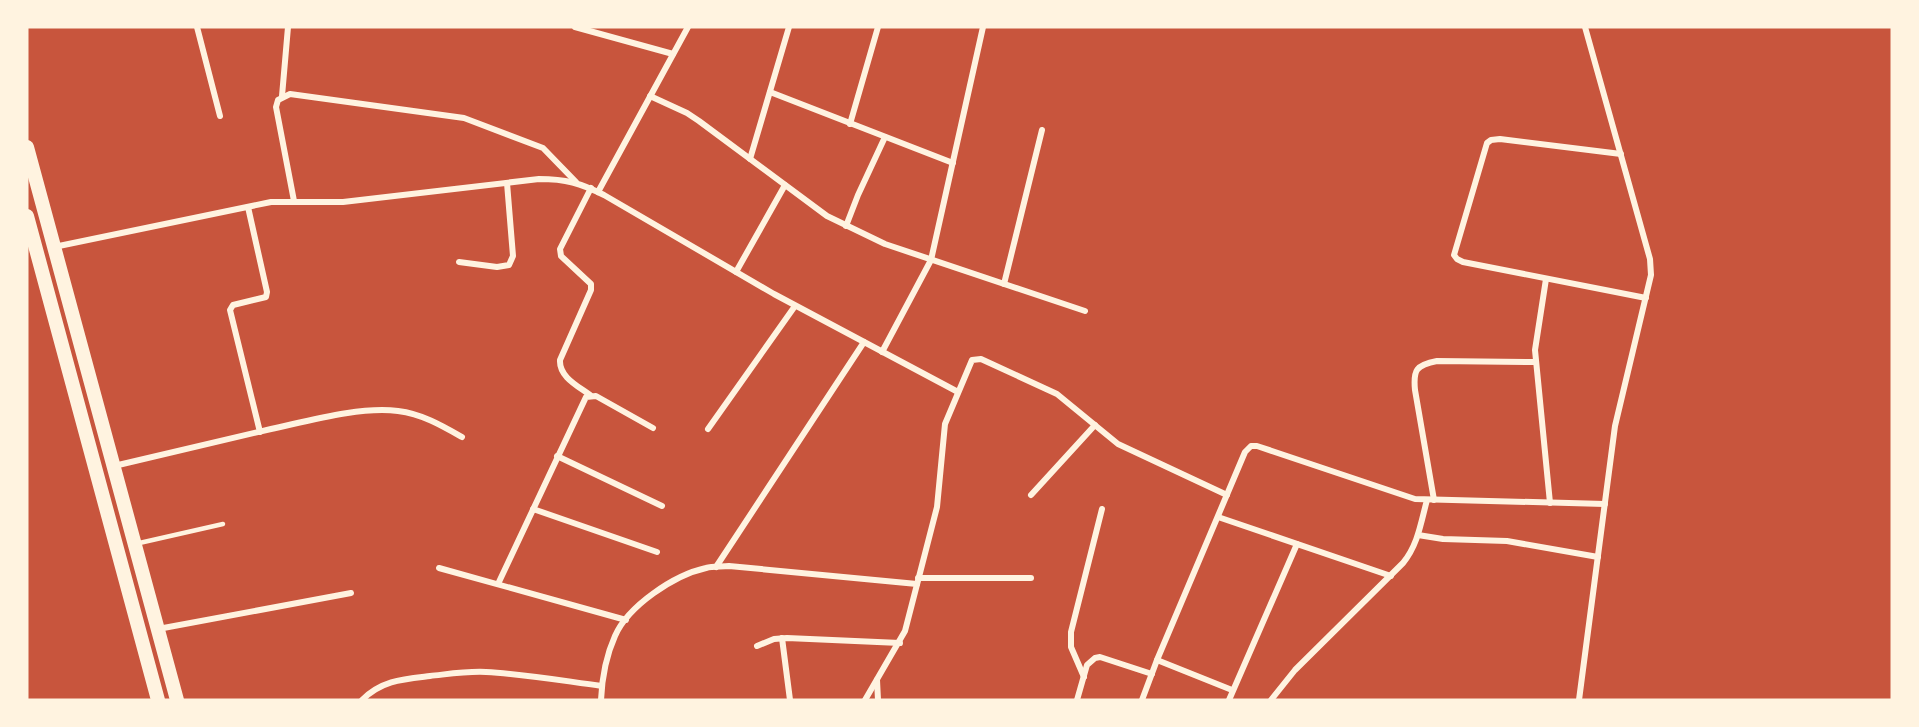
<svg xmlns="http://www.w3.org/2000/svg" width="1919" height="727" viewBox="0 0 1919 727" font-family="Inter,sans-serif">
<style>
.lines{fill:none;stroke-linecap:round;stroke-linejoin:round}
.service{stroke:#fff3e0;stroke-width:4.5}
.minor{stroke:#fff3e0;stroke-width:6}
.trunk{stroke:#fff3e0;stroke-width:14}
</style>
<rect width="100%" height="100%" fill="#c8553d"/>
<g class="lines">
<path class="service" d="M 135,544 L 223,524"/>
<g class="minor">
<path d="M 197,27 L 220,116"/>
<path d="M 575,27 L 673,54"/>
<path d="M 770,92 L 953,163"/>
<path d="M 282,96 L 288,27"/>
<path d="M 650,96 L 687,113 L 699,121 L 827,216 L 885,244 L 1085,311"/>
<path d="M 850,124 L 878,27"/>
<path d="M 1621,154 L 1500,139 L 1491,140 L 1487,143 L 1454,255 L 1457,259 L 1463,262 L 1646,298"/>
<path d="M 750,159 L 789,27"/>
<path d="M 598,192 L 688,27"/>
<path d="M 294,201 L 276,107 L 278,100 L 290,94 L 464,118 L 543,148 L 576,182"/>
<path d="M 248,207 L 267,292 L 266,297 L 233,305 L 230,310 L 260,432"/>
<path d="M 846,226 L 858,195 L 885,137"/>
<path d="M 54,247 L 271,202 L 343,202 L 539,179 C 566,179 580,183 604,195 L 774,294 L 958,392"/>
<path d="M 459,262 L 497,267 L 509,265 L 513,256 L 507,183"/>
<path d="M 736,272 L 785,185"/>
<path d="M 1546,279 L 1535,350 L 1550,503"/>
<path d="M 1004,284 L 1042,130"/>
<path d="M 882,352 L 931,260 L 983,27"/>
<path d="M 590,395 C 578,386 559,377 560,360 L 591,290 L 591,284 L 561,256 L 560,249 L 591,188"/>
<path d="M 708,429 L 795,306"/>
<path d="M 557,456 L 662,506"/>
<path d="M 114,466 C 167,454 219,441 271,429 C 308,421 361,406 398,411 C 422,414 441,425 462,437"/>
<path d="M 1031,495 L 1095,425"/>
<path d="M 1434,500 L 1415,390 C 1413,370 1416,365 1437,361 L 1536,362"/>
<path d="M 533,509 L 657,552"/>
<path d="M 1218,517 L 1391,576"/>
<path d="M 1418,535 L 1443,539 L 1507,541 L 1598,557"/>
<path d="M 716,567 L 864,342"/>
<path d="M 439,568 L 626,620"/>
<path d="M 918,578 L 1031,578"/>
<path d="M 498,584 L 586,397 L 596,396 L 653,428"/>
<path d="M 158,629 L 351,593"/>
<path d="M 782,638 L 790,700"/>
<path d="M 757,646 L 774,639 L 787,638 L 900,643"/>
<path d="M 1157,660 L 1232,690"/>
<path d="M 1084,677 L 1071,647 L 1071,632 L 1102,509"/>
<path d="M 877,680 L 878,700"/>
<path d="M 362,700 C 382,680 404,679 430,676 C 449,674 467,671 486,672 C 525,674 564,681 602,686"/>
<path d="M 601,700 C 602,678 606,656 615,636 C 628,606 674,575 706,568 C 713,566 722,567 729,566 L 917,584"/>
<path d="M 865,700 L 905,631 L 937,507 L 945,424 L 972,360 L 981,359 L 1057,394 L 1118,444 L 1227,495"/>
<path d="M 1077,700 L 1087,665 L 1095,658 L 1100,657 L 1152,674"/>
<path d="M 1142,700 L 1157,660 L 1245,452 L 1251,446 L 1257,446 L 1415,499 L 1605,504"/>
<path d="M 1229,700 L 1297,544"/>
<path d="M 1271,700 L 1295,670 L 1403,563 C 1418,545 1421,522 1427,500"/>
<path d="M 1579,700 L 1615,426 L 1651,275 L 1650,259 L 1585,27"/>
</g>
<g class="trunk">
<path d="M 27,147 L 177,700"/>
<path d="M 27,216 L 158,700"/>
</g>
</g>
<rect width="1919" height="727" fill="none" stroke="#fff3e0" stroke-width="57"/>
</svg>
